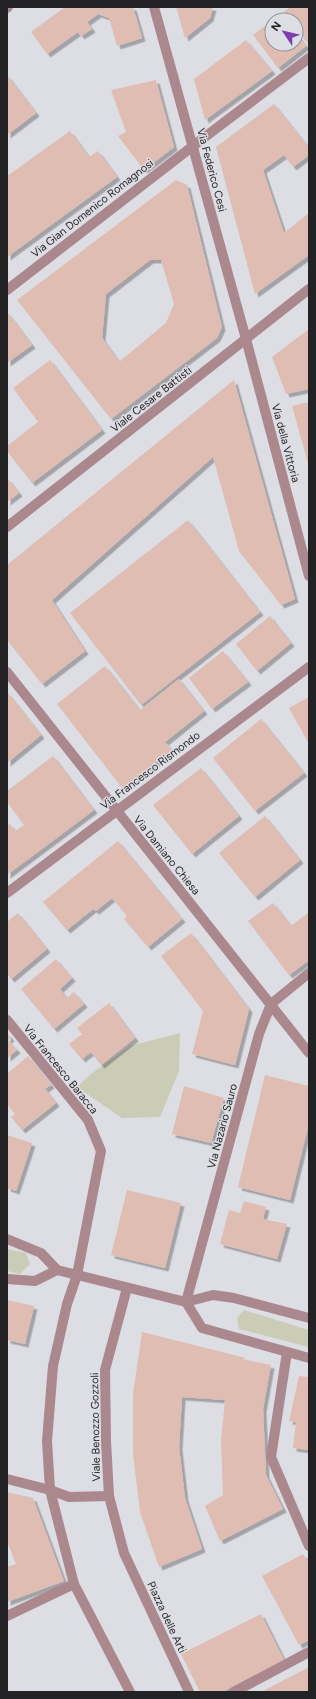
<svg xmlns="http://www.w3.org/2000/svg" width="316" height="1699" viewBox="0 0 316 1699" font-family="Figtree,sans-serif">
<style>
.green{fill:#caccb5}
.building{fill:#dfbdb3;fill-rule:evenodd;filter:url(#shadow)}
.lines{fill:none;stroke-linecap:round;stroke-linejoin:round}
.minor{stroke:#ab878e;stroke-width:10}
.labels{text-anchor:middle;stroke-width:3;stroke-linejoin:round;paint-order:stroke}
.street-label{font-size:11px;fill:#232326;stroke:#dddde4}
</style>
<defs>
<filter id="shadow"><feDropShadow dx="3.5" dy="3.5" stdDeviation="0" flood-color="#0004"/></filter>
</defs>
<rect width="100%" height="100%" fill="#dddde4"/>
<g class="green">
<path d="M 180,1033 L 179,1071 L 160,1117 L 122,1118 L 77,1087 L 91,1074 L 130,1046 Z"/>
<path d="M 7,1249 L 26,1253 L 30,1264 L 20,1274 L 7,1271 Z"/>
<path d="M 244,1310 L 309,1330 L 309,1347 L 239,1329 L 237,1318 Z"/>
</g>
<g class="building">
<path d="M 65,7 L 133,7 L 142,38 L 117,46 L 109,18 L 98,14 L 87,22 L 92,29 L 81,36 L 78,32 L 47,54 L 31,32 Z"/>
<path d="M 176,7 L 213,7 L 210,18 L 185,38 Z"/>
<path d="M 290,7 L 309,7 L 309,45 L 296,28 L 296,20 L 290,20 L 284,12 Z"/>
<path d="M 282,14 L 286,20 L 273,20 Z"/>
<path d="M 272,21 L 272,44 L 296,44 L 296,33 L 306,46 L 278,68 L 253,35 Z"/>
<path d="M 246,40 L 272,71 L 205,120 L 194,79 Z"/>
<path d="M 7,75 L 36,113 L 7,135 Z"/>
<path d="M 156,80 L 174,147 L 144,170 L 118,136 L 126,132 L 111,90 Z"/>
<path d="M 274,104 L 309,148 L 309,155 L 293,167 L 284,155 L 263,170 L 284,233 L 309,213 L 309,255 L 255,294 L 216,147 Z"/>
<path d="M 70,131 L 89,157 L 98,151 L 117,177 L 7,257 L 7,176 Z"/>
<path d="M 176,180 L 187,185 L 222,327 L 217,338 L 111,419 L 17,300 ZM 150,260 L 161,260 L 174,304 L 166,323 L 119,362 L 102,338 L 106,294 Z"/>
<path d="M 7,312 L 32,345 L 7,363 Z"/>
<path d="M 309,329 L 309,389 L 286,394 L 272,357 Z"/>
<path d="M 50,360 L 102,430 L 32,483 L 7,451 L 7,446 L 38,422 L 13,388 Z"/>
<path d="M 234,380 L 295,599 L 281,605 L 239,551 L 213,457 L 52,600 L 85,651 L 42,684 L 7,640 L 7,565 Z"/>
<path d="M 309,402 L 309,467 L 292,406 Z"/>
<path d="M 7,478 L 19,493 L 7,502 Z"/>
<path d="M 188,520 L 260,612 L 141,705 L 70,613 Z"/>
<path d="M 270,616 L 291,643 L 257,671 L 236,644 Z"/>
<path d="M 223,651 L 248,682 L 212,709 L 189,678 Z"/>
<path d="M 105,666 L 140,710 L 179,679 L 204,711 L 165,742 L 172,750 L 123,789 L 57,704 Z"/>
<path d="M 7,692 L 41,735 L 7,763 Z"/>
<path d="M 309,697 L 309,744 L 289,708 Z"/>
<path d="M 261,719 L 304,773 L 255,811 L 213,758 Z"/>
<path d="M 53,756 L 94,810 L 7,875 L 7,826 L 10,824 L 15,831 L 24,825 L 7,802 L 7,791 Z"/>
<path d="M 201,768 L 239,816 L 192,854 L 153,805 Z"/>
<path d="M 265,816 L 300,860 L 255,897 L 219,853 Z"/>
<path d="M 118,841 L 182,919 L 148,947 L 124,919 L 127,916 L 112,898 L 96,911 L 93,909 L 67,930 L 43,902 Z"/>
<path d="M 273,903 L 291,926 L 309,912 L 309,960 L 289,975 L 248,921 Z"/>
<path d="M 18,913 L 47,949 L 11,979 L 7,974 L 7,922 Z"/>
<path d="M 191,933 L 249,1009 L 235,1065 L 192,1054 L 203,1011 L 161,956 Z"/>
<path d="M 56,959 L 72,978 L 60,989 L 67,998 L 74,992 L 84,1004 L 54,1029 L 21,989 Z"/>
<path d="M 109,1003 L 135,1038 L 101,1065 L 91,1052 L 82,1059 L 69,1044 L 82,1034 L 77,1028 Z"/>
<path d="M 7,1033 L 11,1038 L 8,1040 L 17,1050 L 7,1058 Z"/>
<path d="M 28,1056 L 51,1085 L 45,1089 L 56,1103 L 22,1130 L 11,1117 L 15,1114 L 7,1104 L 7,1074 Z"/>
<path d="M 265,1075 L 309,1086 L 309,1123 L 290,1200 L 238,1187 Z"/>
<path d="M 184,1086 L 224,1098 L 211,1143 L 172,1134 Z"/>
<path d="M 7,1135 L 32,1143 L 16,1191 L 7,1188 Z"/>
<path d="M 127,1190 L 181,1203 L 165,1268 L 111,1255 Z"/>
<path d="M 244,1201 L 266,1207 L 263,1219 L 287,1224 L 277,1259 L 220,1244 L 229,1210 L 240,1213 Z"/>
<path d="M 7,1300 L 34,1306 L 25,1344 L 7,1340 Z"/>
<path d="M 142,1332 L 246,1358 L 242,1359 L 271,1365 L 263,1409 L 266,1475 L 283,1509 L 220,1541 L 205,1506 L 223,1495 L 221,1441 L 225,1400 L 182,1397 L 179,1447 L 185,1498 L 202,1549 L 159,1567 L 140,1512 L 133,1454 L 133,1394 Z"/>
<path d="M 299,1376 L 309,1377 L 308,1450 L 293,1448 L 296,1422 L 289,1421 Z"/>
<path d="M 7,1492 L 33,1498 L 64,1581 L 7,1602 L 7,1567 L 16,1564 L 7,1541 Z"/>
<path d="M 303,1554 L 309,1564 L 309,1640 L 299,1645 L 262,1576 Z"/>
<path d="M 261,1614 L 284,1660 L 222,1692 L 200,1692 L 181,1654 Z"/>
<path d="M 309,1667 L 309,1692 L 266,1692 L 265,1690 Z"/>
</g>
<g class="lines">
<g class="minor">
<path d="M 154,7 L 246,339 L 309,576"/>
<path d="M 7,8 L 8,7"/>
<path d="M 7,290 L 193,146 L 309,58"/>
<path d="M 7,527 L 309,289"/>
<path d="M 7,672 L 309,1053"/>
<path d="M 7,893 L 309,667"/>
<path d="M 7,1020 L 88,1120 L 101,1151 L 77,1275 L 67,1304 L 53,1366 L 47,1441 L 50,1490 L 74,1584 L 130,1692"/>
<path d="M 7,1239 L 41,1253 L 57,1270 L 35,1281 L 7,1279"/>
<path d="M 57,1270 L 186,1302 L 259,1034 L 271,1004 L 309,973"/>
<path d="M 127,1288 L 105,1370 L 106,1441 L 109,1496 L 124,1553 L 189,1692"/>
<path d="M 309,1318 L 234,1298 L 213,1295 L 186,1302 L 202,1328 L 309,1358"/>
<path d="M 287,1352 L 271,1457 L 309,1546"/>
<path d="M 7,1479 L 50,1490 L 69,1497 L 109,1496"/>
<path d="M 7,1616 L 74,1584"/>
<path d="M 234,1692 L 309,1652"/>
</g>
</g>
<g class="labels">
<g class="street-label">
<text transform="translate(212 170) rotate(75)" y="4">Via Federico Cesi</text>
<text transform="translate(92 208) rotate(-38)" y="4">Via Gian Domenico Romagnosi</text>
<text transform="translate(151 399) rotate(-38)" y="4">Viale Cesare Battisti</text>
<text transform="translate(286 443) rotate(75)" y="4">Via della Vittoria</text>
<text transform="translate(150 770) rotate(-37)" y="4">Via Francesco Rismondo</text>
<text transform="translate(167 855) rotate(51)" y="4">Via Damiano Chiesa</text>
<text transform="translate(61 1069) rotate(51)" y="4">Via Francesco Baracca</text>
<text transform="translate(222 1126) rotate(-75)" y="4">Via Nazario Sauro</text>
<text transform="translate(95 1427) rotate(-91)" y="4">Viale Benozzo Gozzoli</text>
<text transform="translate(167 1617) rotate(65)" y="4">Piazza delle Arti</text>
</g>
</g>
<rect width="316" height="1699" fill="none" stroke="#232326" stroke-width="16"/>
<g transform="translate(284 32) rotate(305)"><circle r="19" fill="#dddde4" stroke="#939398"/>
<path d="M0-3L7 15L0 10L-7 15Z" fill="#7e3cb0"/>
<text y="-6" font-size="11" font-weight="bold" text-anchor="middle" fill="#232326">N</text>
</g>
</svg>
